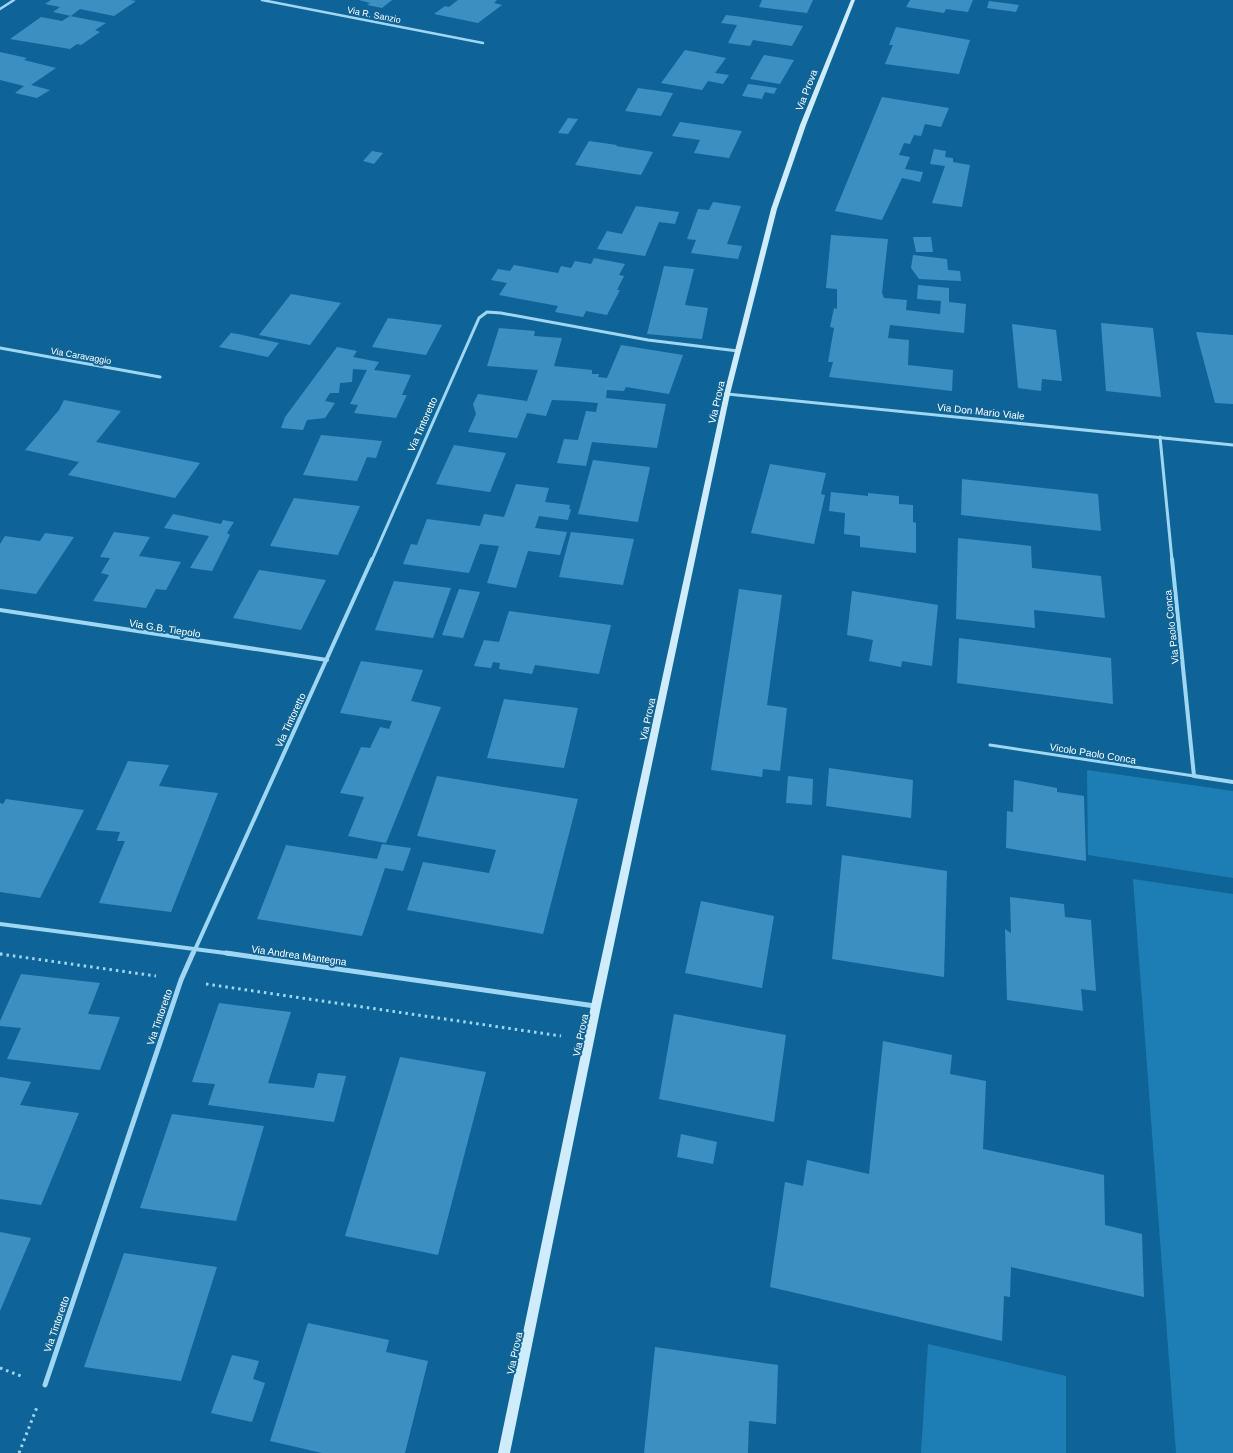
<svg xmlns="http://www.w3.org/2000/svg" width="1233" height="1453" viewBox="0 0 1233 1453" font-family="Arial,sans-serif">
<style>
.green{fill:#1d7eb5}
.building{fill:#3c90c1}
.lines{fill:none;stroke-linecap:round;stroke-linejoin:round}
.path-far1{stroke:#9fd6f4;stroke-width:2.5;stroke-dasharray:2 3;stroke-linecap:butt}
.path{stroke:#9fd6f4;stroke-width:3;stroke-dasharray:2.5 4;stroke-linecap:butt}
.lane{stroke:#9fd6f4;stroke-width:3}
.street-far3{stroke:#9fd6f4;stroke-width:2.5}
.street-far2{stroke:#9fd6f4;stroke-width:3}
.street-far1{stroke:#9fd6f4;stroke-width:4}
.street{stroke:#9fd6f4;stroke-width:5}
.secondary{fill:#cfecfd;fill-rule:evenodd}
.labels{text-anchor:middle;stroke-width:4;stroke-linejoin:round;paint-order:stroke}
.far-street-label{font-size:9px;fill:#fff;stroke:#0f6497}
.street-label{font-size:10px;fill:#fff;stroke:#0f6497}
</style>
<rect width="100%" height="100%" fill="#0f6497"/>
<g class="green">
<path d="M 1087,770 L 1233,791 L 1233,878 L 1088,855 Z"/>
<path d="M 1133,879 L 1233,894 L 1233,1453 L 1176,1453 Z"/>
<path d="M 928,1344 L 1066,1376 L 1066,1453 L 921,1453 Z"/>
</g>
<g class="building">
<path d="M 51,0 L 130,0 L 136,1 L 114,16 L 80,9 L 71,16 L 53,12 L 60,7 L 45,4 Z"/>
<path d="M 359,0 L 392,0 L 382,8 L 367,5 L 370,3 Z"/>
<path d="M 458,0 L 497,0 L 494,3 L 502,5 L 478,23 L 434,14 L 445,6 L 449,7 Z"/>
<path d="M 762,0 L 813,0 L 807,13 L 759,7 Z"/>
<path d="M 910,0 L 973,0 L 968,12 L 946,9 L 944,13 L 906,7 Z"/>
<path d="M 989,1 L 1019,5 L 1016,12 L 987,8 Z"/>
<path d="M 726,15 L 742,17 L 803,26 L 792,46 L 753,40 L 750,46 L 728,43 L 737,25 L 721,23 Z"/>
<path d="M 70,16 L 106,23 L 95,30 L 100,32 L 81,45 L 77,44 L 70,49 L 10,39 L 41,17 L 62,21 Z"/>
<path d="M 896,27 L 970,40 L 959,74 L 885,64 L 893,45 L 889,45 Z"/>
<path d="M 685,50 L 726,58 L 715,73 L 729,75 L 723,84 L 708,81 L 702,90 L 661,83 Z"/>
<path d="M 0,52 L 27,58 L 24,60 L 56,68 L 31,85 L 50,90 L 37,98 L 15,93 L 24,86 L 0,80 Z"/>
<path d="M 764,55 L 794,60 L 780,84 L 750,79 Z"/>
<path d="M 748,84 L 777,88 L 774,94 L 765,92 L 762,99 L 742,96 Z"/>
<path d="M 638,88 L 673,93 L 661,116 L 625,111 Z"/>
<path d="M 882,97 L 949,108 L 941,127 L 925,124 L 921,136 L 914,135 L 910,144 L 904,143 L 899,155 L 910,157 L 905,169 L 923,172 L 920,182 L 902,178 L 882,220 L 835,211 Z"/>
<path d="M 568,118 L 578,119 L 568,134 L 558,133 Z"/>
<path d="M 680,122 L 742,131 L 729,158 L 694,153 L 700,140 L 672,136 Z"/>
<path d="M 589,141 L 617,145 L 616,146 L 653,152 L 641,175 L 575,165 Z"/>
<path d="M 934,149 L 946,151 L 945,157 L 953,158 L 953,162 L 970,165 L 962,207 L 932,203 L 945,166 L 930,164 Z"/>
<path d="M 372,151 L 383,153 L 374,164 L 363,161 Z"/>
<path d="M 713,202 L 741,206 L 727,244 L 742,246 L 738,259 L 691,253 L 696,240 L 687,239 L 698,209 L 709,210 Z"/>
<path d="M 636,206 L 679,212 L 675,224 L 659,222 L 645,256 L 597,249 L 607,231 L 622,234 Z"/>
<path d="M 831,235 L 888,239 L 882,293 L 884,298 L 907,300 L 906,310 L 940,314 L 941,301 L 917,299 L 918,285 L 949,288 L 949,302 L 966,304 L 964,333 L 890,325 L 888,338 L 909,340 L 908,365 L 953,370 L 952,391 L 829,377 L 833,362 L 828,362 L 834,328 L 830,327 L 834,308 L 837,309 L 837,289 L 826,288 Z"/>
<path d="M 913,237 L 931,237 L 933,252 L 916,252 Z"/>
<path d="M 913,255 L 947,259 L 948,270 L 960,271 L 961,281 L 919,279 L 911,268 Z"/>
<path d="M 594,258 L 625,264 L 619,275 L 624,276 L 617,290 L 620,290 L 607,315 L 586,311 L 583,317 L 555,312 L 558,306 L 499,295 L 507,283 L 491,280 L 498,269 L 510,271 L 514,265 L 558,273 L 561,266 L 571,268 L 575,261 L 591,264 Z"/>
<path d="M 664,266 L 694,269 L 685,305 L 708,308 L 702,339 L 647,334 Z"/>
<path d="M 291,294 L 341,303 L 310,345 L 259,335 Z"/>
<path d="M 388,318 L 442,325 L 426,355 L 372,347 Z"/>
<path d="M 1101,323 L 1153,328 L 1161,397 L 1106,391 Z"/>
<path d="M 1012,324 L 1056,330 L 1062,381 L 1042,379 L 1041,391 L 1018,388 Z"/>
<path d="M 499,328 L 535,331 L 534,336 L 562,338 L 554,366 L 592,370 L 592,374 L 599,374 L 598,377 L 607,378 L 621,345 L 683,355 L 669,394 L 626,387 L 624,391 L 607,390 L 606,398 L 666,404 L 657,448 L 592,442 L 586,466 L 557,463 L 564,439 L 578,440 L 586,411 L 596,412 L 598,403 L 575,401 L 552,400 L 546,416 L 527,413 L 517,438 L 468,432 L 476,414 L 473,404 L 478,394 L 527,401 L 538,370 L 487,366 Z"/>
<path d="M 1196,332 L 1233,335 L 1233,404 L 1215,403 Z"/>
<path d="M 231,333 L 238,334 L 279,343 L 268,357 L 219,347 Z"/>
<path d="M 337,347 L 357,351 L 353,357 L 379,362 L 374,370 L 411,375 L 402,395 L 407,395 L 396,418 L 354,413 L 358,405 L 350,404 L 367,370 L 353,369 L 352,382 L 340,383 L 339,393 L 330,393 L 325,401 L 335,403 L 325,418 L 307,420 L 303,430 L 281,428 L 285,417 Z"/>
<path d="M 64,400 L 121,411 L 96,442 L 200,463 L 175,498 L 68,475 L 79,462 L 25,450 L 59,410 Z"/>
<path d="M 321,435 L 382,441 L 376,458 L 367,457 L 357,481 L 303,475 Z"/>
<path d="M 454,445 L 506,453 L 490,492 L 436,484 Z"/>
<path d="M 593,460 L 650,467 L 638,522 L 578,514 Z"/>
<path d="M 770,464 L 826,473 L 821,494 L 825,495 L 814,544 L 751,533 Z"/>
<path d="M 962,479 L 1098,494 L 1101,531 L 961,515 Z"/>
<path d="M 516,484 L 549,488 L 545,502 L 570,505 L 569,509 L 571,509 L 568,520 L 539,516 L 535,528 L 567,532 L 560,555 L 528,551 L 516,588 L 487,583 L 499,546 L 480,544 L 469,573 L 403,564 L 411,544 L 417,545 L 427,519 L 480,526 L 484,514 L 504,517 Z"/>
<path d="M 831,492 L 868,496 L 868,493 L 899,496 L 899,504 L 913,505 L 913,522 L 916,523 L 916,553 L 860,547 L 860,536 L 844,534 L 845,513 L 829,511 Z"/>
<path d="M 294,498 L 360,506 L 338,555 L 270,546 Z"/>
<path d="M 173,514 L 221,524 L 223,520 L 234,522 L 227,533 L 230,535 L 212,571 L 190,568 L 209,536 L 164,528 Z"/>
<path d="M 114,532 L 150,537 L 139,556 L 181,562 L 166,590 L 156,589 L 146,608 L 93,601 L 109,575 L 101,573 L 110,558 L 100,557 Z"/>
<path d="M 571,532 L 634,539 L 623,585 L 559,577 Z"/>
<path d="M 45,533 L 74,537 L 36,594 L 0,589 L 0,544 L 5,536 L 40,541 Z"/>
<path d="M 958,538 L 1031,546 L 1032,568 L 1101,576 L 1105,618 L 1034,610 L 1035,628 L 956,619 Z"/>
<path d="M 259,570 L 326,580 L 301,630 L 233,618 Z"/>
<path d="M 394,581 L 451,588 L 433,638 L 375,630 Z"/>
<path d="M 459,589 L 480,592 L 463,638 L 442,635 Z"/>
<path d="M 739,589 L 782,595 L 767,705 L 787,708 L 780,771 L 763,769 L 762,777 L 711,770 Z"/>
<path d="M 852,591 L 938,605 L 932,666 L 902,661 L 901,667 L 869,661 L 873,640 L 847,635 Z"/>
<path d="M 509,611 L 611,625 L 599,674 L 535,665 L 532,674 L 499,669 L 500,663 L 493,662 L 491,668 L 474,666 L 484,640 L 499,642 Z"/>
<path d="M 959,638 L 1111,658 L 1113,704 L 957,683 Z"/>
<path d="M 361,661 L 423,670 L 411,701 L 441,707 L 386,843 L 348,836 L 364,797 L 340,793 L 361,747 L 370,748 L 380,727 L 389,729 L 392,721 L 340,713 Z"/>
<path d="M 504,699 L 578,708 L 564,768 L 487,758 Z"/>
<path d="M 128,761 L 169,765 L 159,786 L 218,793 L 171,912 L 99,903 L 125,841 L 117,841 L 120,832 L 96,830 Z"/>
<path d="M 829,768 L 913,780 L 911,818 L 826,806 Z"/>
<path d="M 437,776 L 578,799 L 543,934 L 407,910 L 423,862 L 489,873 L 496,850 L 417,836 Z"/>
<path d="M 788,776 L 813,779 L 812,805 L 786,803 Z"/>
<path d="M 1014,780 L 1057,788 L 1057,792 L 1084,796 L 1086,861 L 1006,848 L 1007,811 L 1013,812 Z"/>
<path d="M 6,799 L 84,810 L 40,898 L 0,892 L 0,803 L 3,804 Z"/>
<path d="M 382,844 L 411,848 L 403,871 L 385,868 L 362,936 L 257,919 L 286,845 L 377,859 Z"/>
<path d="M 842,855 L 947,871 L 944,977 L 832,959 Z"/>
<path d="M 1010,897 L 1064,904 L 1065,917 L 1091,920 L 1096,991 L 1081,989 L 1083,1011 L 1007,1000 L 1005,929 L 1011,933 Z"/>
<path d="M 701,901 L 774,916 L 762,988 L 685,973 Z"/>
<path d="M 21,974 L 100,983 L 88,1014 L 120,1017 L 100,1070 L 7,1059 L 21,1028 L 0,1026 L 0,1021 Z"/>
<path d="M 219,1003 L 291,1012 L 268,1083 L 314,1088 L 318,1073 L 346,1076 L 334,1122 L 208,1105 L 215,1084 L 192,1082 Z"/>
<path d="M 674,1014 L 786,1035 L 774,1122 L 659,1099 Z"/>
<path d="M 883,1041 L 952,1055 L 950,1074 L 986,1081 L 983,1149 L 1104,1175 L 1105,1225 L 1142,1234 L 1144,1297 L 1011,1267 L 1010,1297 L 1004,1296 L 1002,1341 L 770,1287 L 785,1182 L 803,1186 L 807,1160 L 869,1174 Z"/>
<path d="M 400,1057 L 486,1072 L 438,1255 L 345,1236 Z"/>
<path d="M 0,1077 L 31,1082 L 20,1105 L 79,1113 L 41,1205 L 0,1199 Z"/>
<path d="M 172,1114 L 264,1126 L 236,1221 L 140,1208 Z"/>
<path d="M 681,1134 L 717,1142 L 713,1164 L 677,1157 Z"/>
<path d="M 0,1232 L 31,1238 L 0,1311 Z"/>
<path d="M 124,1253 L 217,1267 L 181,1381 L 84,1367 Z"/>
<path d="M 308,1323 L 389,1340 L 386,1352 L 428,1361 L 405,1453 L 322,1453 L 270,1441 Z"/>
<path d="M 655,1347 L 778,1365 L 776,1424 L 749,1421 L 748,1453 L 644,1453 Z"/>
<path d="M 232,1355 L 259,1361 L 253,1379 L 265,1383 L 252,1422 L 211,1413 Z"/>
</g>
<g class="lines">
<path class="path-far1" d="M 0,954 L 3,954"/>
<g class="path">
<path d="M 0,954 L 156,976"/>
<path d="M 206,984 L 561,1036"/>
<path d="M 0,1368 L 21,1376"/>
<path d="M 19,1453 L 37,1407"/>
</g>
<path class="lane" d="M 990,745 L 1194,776"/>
<g class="street-far3">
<path d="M 262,0 L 483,43"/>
<path d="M 0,9 L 14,0"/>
</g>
<g class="street-far2">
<path d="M 0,348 L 160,377"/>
<path d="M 727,394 L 1233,445"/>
<path d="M 1160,437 L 1172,560"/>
<path d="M 372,560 L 479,318 L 487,312 L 501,313 L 648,340 L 738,351"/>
</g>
<g class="street-far1">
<path d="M 1172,559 L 1194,776 L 1233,782"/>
<path d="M 0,610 L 327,660"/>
<path d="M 0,924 L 233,954"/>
<path d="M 193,954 L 372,559"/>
</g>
<g class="street">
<path d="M 226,953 L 595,1006"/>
<path d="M 45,1385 L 181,980 L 193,953"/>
</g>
<path class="secondary" d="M 851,0 L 855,0 L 806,125 L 777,209 L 730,394 L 601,1006 L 510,1453 L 498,1453 L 591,1006 L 724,394 L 771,209 L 800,125 Z"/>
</g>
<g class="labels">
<g class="far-street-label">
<text transform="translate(374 15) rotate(11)" y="3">Via R. Sanzio</text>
<text transform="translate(81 356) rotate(10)" y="3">Via Caravaggio</text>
</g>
<g class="street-label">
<text transform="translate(806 90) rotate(-69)" y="4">Via Prova</text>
<text transform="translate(716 402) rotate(-77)" y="4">Via Prova</text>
<text transform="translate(981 411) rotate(6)" y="4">Via Don Mario Viale</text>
<text transform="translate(422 424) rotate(-66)" y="4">Via Tintoretto</text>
<text transform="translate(1171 627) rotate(-96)" y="4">Via Paolo Conca</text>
<text transform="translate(165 628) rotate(9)" y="4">Via G.B. Tiepolo</text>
<text transform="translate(647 719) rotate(-78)" y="4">Via Prova</text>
<text transform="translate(290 720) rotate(-65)" y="4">Via Tintoretto</text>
<text transform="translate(1093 753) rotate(9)" y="4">Vicolo Paolo Conca</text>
<text transform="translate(299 955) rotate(8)" y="4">Via Andrea Mantegna</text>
<text transform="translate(159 1017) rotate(-71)" y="4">Via Tintoretto</text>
<text transform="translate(580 1035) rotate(-78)" y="4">Via Prova</text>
<text transform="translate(56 1324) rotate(-71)" y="4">Via Tintoretto</text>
<text transform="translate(514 1353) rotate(-78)" y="4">Via Prova</text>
</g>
</g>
</svg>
